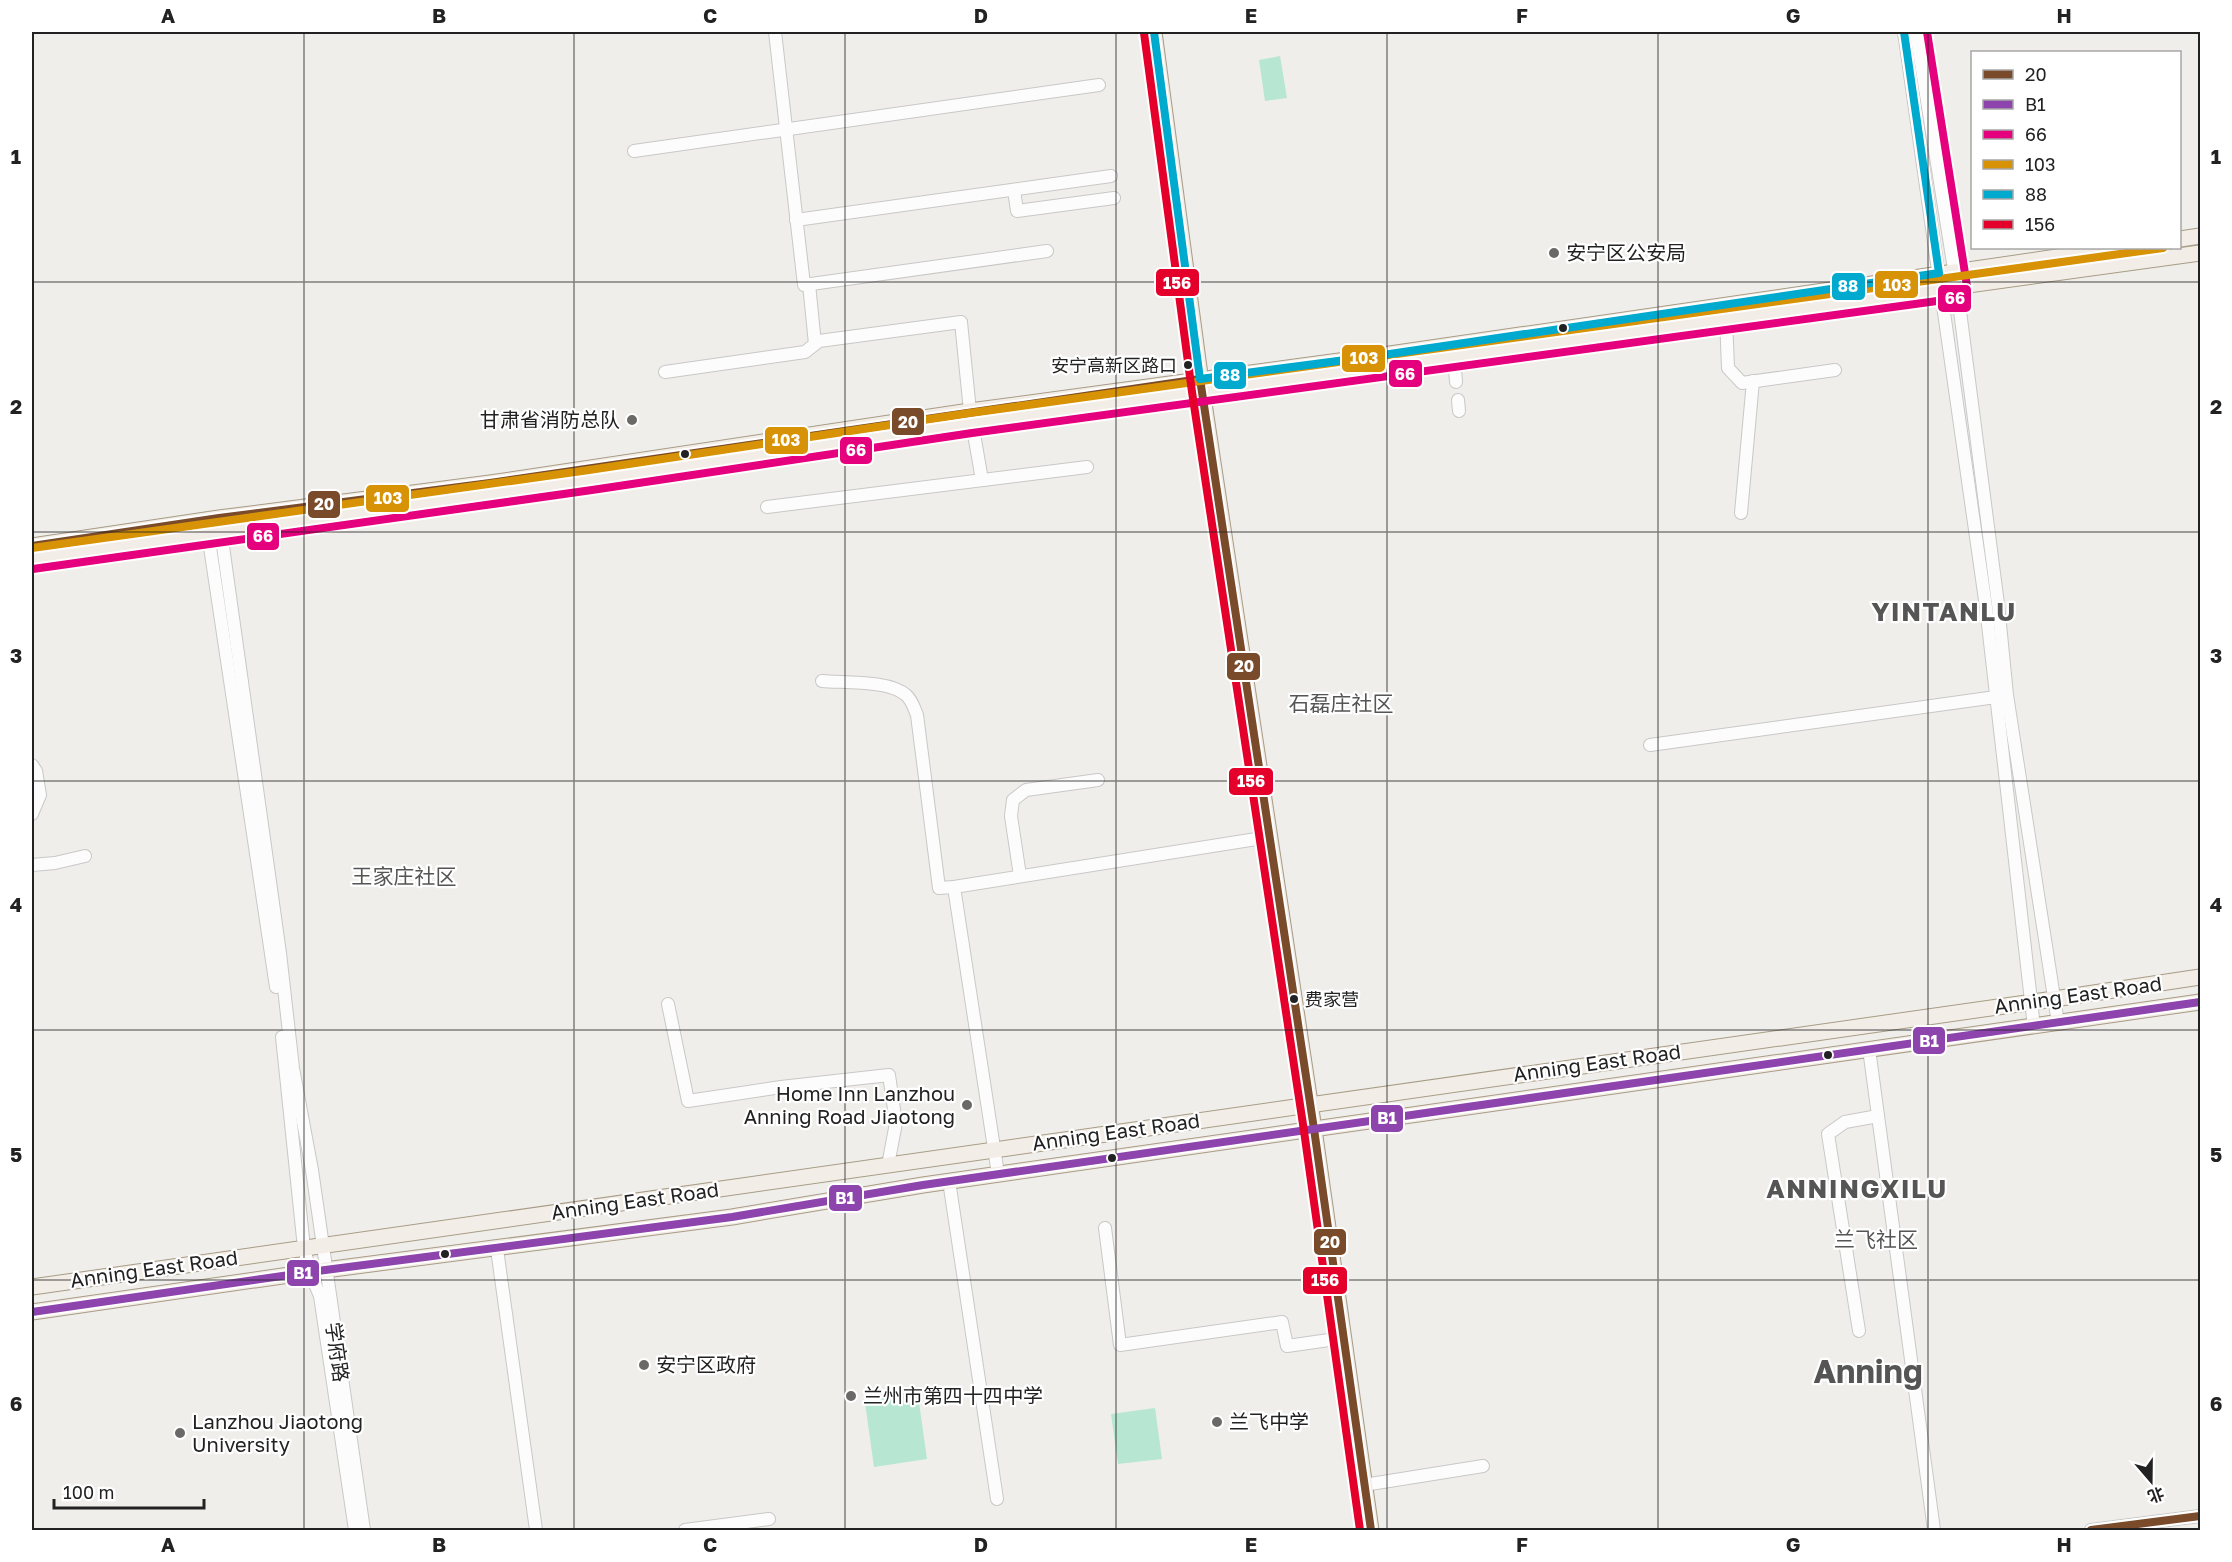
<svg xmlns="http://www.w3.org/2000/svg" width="2232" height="1562" viewBox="0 0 2232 1562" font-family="'Golos Text','Noto Sans SC',sans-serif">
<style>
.pitch{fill:#b7e6d2}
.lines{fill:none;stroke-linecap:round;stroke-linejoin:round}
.minor-casing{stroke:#c9c8c7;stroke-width:14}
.major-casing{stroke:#a79c86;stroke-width:17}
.minor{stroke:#fdfcfc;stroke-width:12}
.major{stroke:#f3ede7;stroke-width:15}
.bus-1-casing{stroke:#fff;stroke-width:12}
.bus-2-casing{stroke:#fff;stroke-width:12}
.bus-3-casing{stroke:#fff;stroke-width:12}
.bus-4-casing{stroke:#fff;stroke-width:12}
.bus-5-casing{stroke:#fff;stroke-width:12}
.bus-6-casing{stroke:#fff;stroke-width:12}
.bus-1{stroke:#7a4b2a;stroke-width:8}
.bus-2{stroke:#8e44ad;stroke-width:8}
.bus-3{stroke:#e5007d;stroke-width:8}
.bus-4{stroke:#d79205;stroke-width:8}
.bus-5{stroke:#00a9ce;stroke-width:8}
.bus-6{stroke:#e4002b;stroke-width:8}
.grid{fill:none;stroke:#222;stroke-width:1.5;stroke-opacity:0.55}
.poi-dot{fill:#6a6968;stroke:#fff;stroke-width:2}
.bus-dot{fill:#222;stroke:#fff;stroke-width:2}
.labels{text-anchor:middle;stroke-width:4.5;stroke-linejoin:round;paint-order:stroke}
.bus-label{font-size:18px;fill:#222;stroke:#fff;text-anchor:end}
.poi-label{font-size:20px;fill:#222;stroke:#fff;text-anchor:start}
.street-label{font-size:20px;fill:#222;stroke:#fff}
.neighbourhood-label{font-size:21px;fill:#555;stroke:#fff}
.district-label{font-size:26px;font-weight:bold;letter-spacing:1.5px;fill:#555;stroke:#fff}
.town-label{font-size:32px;font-weight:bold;fill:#555;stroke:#fff}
.line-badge{stroke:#fff;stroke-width:2}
.badge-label{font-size:16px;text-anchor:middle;font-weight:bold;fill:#fff}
.neatline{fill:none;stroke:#222;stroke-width:2}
.grid-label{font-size:20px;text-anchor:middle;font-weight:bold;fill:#222}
</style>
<rect width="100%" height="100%" fill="#f0eeeb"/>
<g class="pitch">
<path d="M 1280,56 L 1287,98 L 1265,101 L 1259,60 Z"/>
<path d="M 917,1388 L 927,1459 L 874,1467 L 864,1396 Z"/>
<path d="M 1155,1408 L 1162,1459 L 1118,1464 L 1111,1414 Z"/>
</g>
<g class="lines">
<defs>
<g id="minor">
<path d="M 775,32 L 804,285 L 1047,251"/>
<path d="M 1904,32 L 1986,607 L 2034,1027"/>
<path d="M 1916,32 L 1957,288 L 1998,604 L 2007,695 L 2058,1023"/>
<path d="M 634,151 L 1099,85"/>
<path d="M 1014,190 L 1017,211 L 1114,198"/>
<path d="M 796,220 L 1111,176"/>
<path d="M 809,284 L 815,344"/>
<path d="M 1726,318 L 1728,368 L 1742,383 L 1835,370"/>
<path d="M 1454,357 L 1456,382"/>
<path d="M 665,372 L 805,352 L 819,341 L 961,322 L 970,411 L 982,480"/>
<path d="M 1458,400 L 1459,411"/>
<path d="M 767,507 L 1087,467"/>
<path d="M 1741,513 L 1753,381"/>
<path d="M 220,525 L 280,953 L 293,1068 L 312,1170 L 364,1530"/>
<path d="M 207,527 L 276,987"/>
<path d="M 822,681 C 844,683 889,680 906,695 C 912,700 914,708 917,715 L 939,888 L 954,887"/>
<path d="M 1650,745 L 2003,696"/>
<path d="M 32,765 L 36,771 L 40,795 L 32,814"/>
<path d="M 32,865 L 55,863 L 85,856"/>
<path d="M 1020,876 L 1011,816 L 1013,800 L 1026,790 L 1098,780"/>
<path d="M 668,1004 L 688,1101 L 781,1087 L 889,1075 L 896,1123 L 888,1165"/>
<path d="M 282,1037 L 304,1248 L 310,1272 L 320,1296 L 355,1530"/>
<path d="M 1869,1049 L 1934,1530"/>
<path d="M 998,1174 L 954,887 L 1269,837"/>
<path d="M 949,1181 L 997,1499"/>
<path d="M 1105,1228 L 1120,1345 L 1282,1322 L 1287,1346 L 1343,1338"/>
<path d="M 497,1249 L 536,1530"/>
<path d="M 1859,1331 L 1828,1134 L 1845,1122 L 1878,1116"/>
<path d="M 1364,1485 L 1483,1466"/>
<path d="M 685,1530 L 769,1519"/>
<path d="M 2091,1530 L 2200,1516"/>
</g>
<g id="major">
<path d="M 1154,32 L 1202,390 L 1314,1129 L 1371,1530"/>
<path d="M 2180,239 L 2200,236"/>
<path d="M 32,546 L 219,518 L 490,483 L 970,411 L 1376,356 L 2119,248"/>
<path d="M 32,559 L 591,480 L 971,423 L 2200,253"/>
<path d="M 32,1287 L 2054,999 L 2200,977"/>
<path d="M 32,1312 L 310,1272 L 732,1217 L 923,1185 L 2200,1002"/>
</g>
</defs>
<use href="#minor" class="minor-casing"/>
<use href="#major" class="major-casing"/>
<use href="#minor" class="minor"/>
<use href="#major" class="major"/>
<defs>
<g id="bus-1">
<path d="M 1200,379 L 1314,1129 L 1371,1530"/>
<path d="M 32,546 L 219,518 L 490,483 L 1200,379"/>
<path d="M 2091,1530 L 2200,1516"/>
</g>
<path id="bus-2" d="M 32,1312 L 310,1272 L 732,1217 L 923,1185 L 2200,1002"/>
<path id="bus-3" d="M 33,569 L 592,490 L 972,433 L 1959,298 L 1966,293 L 1967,286 L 1927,32"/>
<path id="bus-4" d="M 32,548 L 589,470 L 970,413 L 2163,248"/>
<path id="bus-5" d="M 1154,32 L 1200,379 L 1376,356 L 1939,273 L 1904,32"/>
<path id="bus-6" d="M 1144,33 L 1192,392 L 1304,1131 L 1360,1530"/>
</defs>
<use href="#bus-1" class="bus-1-casing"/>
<use href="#bus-2" class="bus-2-casing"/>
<use href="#bus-3" class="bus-3-casing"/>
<use href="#bus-4" class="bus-4-casing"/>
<use href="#bus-5" class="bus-5-casing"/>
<use href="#bus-6" class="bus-6-casing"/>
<use href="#bus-1" class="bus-1"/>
<use href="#bus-2" class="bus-2"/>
<use href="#bus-3" class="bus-3"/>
<use href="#bus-4" class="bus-4"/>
<use href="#bus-5" class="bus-5"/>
<use href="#bus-6" class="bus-6"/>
</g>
<path class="grid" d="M 304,32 L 304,1530M 574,32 L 574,1530M 845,32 L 845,1530M 1116,32 L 1116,1530M 1387,32 L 1387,1530M 1658,32 L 1658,1530M 1928,32 L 1928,1530M 32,282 L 2200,282M 32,532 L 2200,532M 32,781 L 2200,781M 32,1030 L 2200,1030M 32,1280 L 2200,1280"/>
<g class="poi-dot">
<circle cx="1554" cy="253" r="6"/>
<circle cx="632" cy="420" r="6"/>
<circle cx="967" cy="1105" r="6"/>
<circle cx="644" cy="1365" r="6"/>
<circle cx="851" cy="1396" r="6"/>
<circle cx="1217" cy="1422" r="6"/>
<circle cx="180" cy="1433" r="6"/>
</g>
<g class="bus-dot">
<circle cx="1563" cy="328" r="5"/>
<circle cx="1188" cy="365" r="5"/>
<circle cx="685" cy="454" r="5"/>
<circle cx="1294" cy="999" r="5"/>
<circle cx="1828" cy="1055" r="5"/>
<circle cx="1112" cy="1158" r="5"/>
<circle cx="445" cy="1254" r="5"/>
</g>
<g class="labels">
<g class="bus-label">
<text x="1177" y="372">安宁高新区路口</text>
<text x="1305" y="1006" text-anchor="start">费家营</text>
</g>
<g class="poi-label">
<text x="1566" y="260">安宁区公安局</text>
<text x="620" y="427" text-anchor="end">甘肃省消防总队</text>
<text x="955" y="1101" text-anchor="end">Home Inn Lanzhou<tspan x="955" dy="23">Anning Road Jiaotong</tspan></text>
<text x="656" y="1372">安宁区政府</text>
<text x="863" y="1403">兰州市第四十四中学</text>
<text x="192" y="1429">Lanzhou Jiaotong<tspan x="192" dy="23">University</tspan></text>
<text x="1229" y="1429">兰飞中学</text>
</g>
<g class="street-label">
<text transform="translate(2078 995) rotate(-8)" y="7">Anning East Road</text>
<text transform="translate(1597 1063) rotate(-8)" y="7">Anning East Road</text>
<text transform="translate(1116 1132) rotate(-8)" y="7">Anning East Road</text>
<text transform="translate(635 1201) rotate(-8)" y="7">Anning East Road</text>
<text transform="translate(154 1269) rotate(-8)" y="7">Anning East Road</text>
<text transform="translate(337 1352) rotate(82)" y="7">学府路</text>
</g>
<g class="neighbourhood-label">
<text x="1341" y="711">石磊庄社区</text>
<text x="404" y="884">王家庄社区</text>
<text x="1876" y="1247">兰飞社区</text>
</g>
<g class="district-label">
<text x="1944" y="621">YINTANLU</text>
<text x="1857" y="1198">ANNINGXILU</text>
</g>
<g class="town-label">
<text x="1868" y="1383">Anning</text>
</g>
</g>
<g class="line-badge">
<rect x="1155" y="268" width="45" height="29" rx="6" fill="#e4002b"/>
<rect x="1874" y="270" width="45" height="29" rx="6" fill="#d79205"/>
<rect x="1831" y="272" width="35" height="29" rx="6" fill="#00a9ce"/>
<rect x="1937" y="284" width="35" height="29" rx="6" fill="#e5007d"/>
<rect x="1341" y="344" width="45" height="29" rx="6" fill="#d79205"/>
<rect x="1388" y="359" width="35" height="29" rx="6" fill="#e5007d"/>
<rect x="1213" y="361" width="34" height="29" rx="6" fill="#00a9ce"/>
<rect x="891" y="407" width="34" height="29" rx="6" fill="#7a4b2a"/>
<rect x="764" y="426" width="45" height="29" rx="6" fill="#d79205"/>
<rect x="839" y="436" width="34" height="29" rx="6" fill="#e5007d"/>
<rect x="365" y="484" width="45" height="29" rx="6" fill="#d79205"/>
<rect x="307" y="490" width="34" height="29" rx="6" fill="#7a4b2a"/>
<rect x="246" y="522" width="34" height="29" rx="6" fill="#e5007d"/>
<rect x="1226" y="652" width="35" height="29" rx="6" fill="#7a4b2a"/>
<rect x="1228" y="767" width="46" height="29" rx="6" fill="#e4002b"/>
<rect x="1912" y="1026" width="34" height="29" rx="6" fill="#8e44ad"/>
<rect x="1370" y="1104" width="34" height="29" rx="6" fill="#8e44ad"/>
<rect x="828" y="1184" width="35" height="28" rx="6" fill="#8e44ad"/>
<rect x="1313" y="1228" width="34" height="28" rx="6" fill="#7a4b2a"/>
<rect x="286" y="1259" width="34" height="28" rx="6" fill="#8e44ad"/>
<rect x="1302" y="1266" width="46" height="29" rx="6" fill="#e4002b"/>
</g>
<g class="badge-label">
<text x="1177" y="289">156</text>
<text x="1897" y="291">103</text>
<text x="1848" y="292">88</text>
<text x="1955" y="304">66</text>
<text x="1364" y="364">103</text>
<text x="1405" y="380">66</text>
<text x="1230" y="381">88</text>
<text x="908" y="428">20</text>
<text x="786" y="446">103</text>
<text x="856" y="456">66</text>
<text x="388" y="504">103</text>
<text x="324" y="510">20</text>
<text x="263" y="542">66</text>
<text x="1244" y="672">20</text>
<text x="1251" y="787">156</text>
<text x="1929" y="1047">B1</text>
<text x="1387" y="1124">B1</text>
<text x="845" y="1204">B1</text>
<text x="1330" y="1248">20</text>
<text x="303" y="1279">B1</text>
<text x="1325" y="1286">156</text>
</g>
<rect width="2232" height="1562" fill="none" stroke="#ffffff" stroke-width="66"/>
<rect x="1971" y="51" width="210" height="198" fill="#ffffff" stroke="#a7a7a7" stroke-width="1.5"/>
<rect x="1983" y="70" width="30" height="9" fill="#7a4b2a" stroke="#a7a7a7" stroke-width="1.5"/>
<text x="2025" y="81" font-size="18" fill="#222222">20</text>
<rect x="1983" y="100" width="30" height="9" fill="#8e44ad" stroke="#a7a7a7" stroke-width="1.5"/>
<text x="2025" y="111" font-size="18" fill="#222222">B1</text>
<rect x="1983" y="130" width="30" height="9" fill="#e5007d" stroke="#a7a7a7" stroke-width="1.5"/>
<text x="2025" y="141" font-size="18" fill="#222222">66</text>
<rect x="1983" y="160" width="30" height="9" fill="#d79205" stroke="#a7a7a7" stroke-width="1.5"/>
<text x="2025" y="171" font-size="18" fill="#222222">103</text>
<rect x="1983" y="190" width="30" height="9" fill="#00a9ce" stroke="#a7a7a7" stroke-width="1.5"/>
<text x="2025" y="201" font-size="18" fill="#222222">88</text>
<rect x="1983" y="220" width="30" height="9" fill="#e4002b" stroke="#a7a7a7" stroke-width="1.5"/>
<text x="2025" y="231" font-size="18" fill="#222222">156</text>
<g transform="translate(2151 1481) rotate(160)" stroke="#ffffff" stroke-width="4.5" paint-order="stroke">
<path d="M0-4.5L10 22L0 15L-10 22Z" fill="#222222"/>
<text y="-9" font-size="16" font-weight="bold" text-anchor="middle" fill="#222222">北</text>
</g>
<path d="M54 1499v9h150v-9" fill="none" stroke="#222222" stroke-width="3"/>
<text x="63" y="1499" font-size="18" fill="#222222" stroke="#ffffff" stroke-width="4.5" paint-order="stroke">100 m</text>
<rect x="33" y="33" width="2166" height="1496" class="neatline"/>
<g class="grid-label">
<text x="168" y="23">A</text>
<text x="439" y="23">B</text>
<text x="710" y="23">C</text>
<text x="981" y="23">D</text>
<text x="1251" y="23">E</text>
<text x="1522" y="23">F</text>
<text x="1793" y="23">G</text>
<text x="2064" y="23">H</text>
<text x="16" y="164">1</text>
<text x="2216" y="164">1</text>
<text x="16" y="414">2</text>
<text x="2216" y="414">2</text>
<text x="16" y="663">3</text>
<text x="2216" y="663">3</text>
<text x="16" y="912">4</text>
<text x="2216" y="912">4</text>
<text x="16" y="1162">5</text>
<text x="2216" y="1162">5</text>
<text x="16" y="1411">6</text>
<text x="2216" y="1411">6</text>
<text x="168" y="1552">A</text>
<text x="439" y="1552">B</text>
<text x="710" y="1552">C</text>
<text x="981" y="1552">D</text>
<text x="1251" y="1552">E</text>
<text x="1522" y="1552">F</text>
<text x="1793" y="1552">G</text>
<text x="2064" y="1552">H</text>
</g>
</svg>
